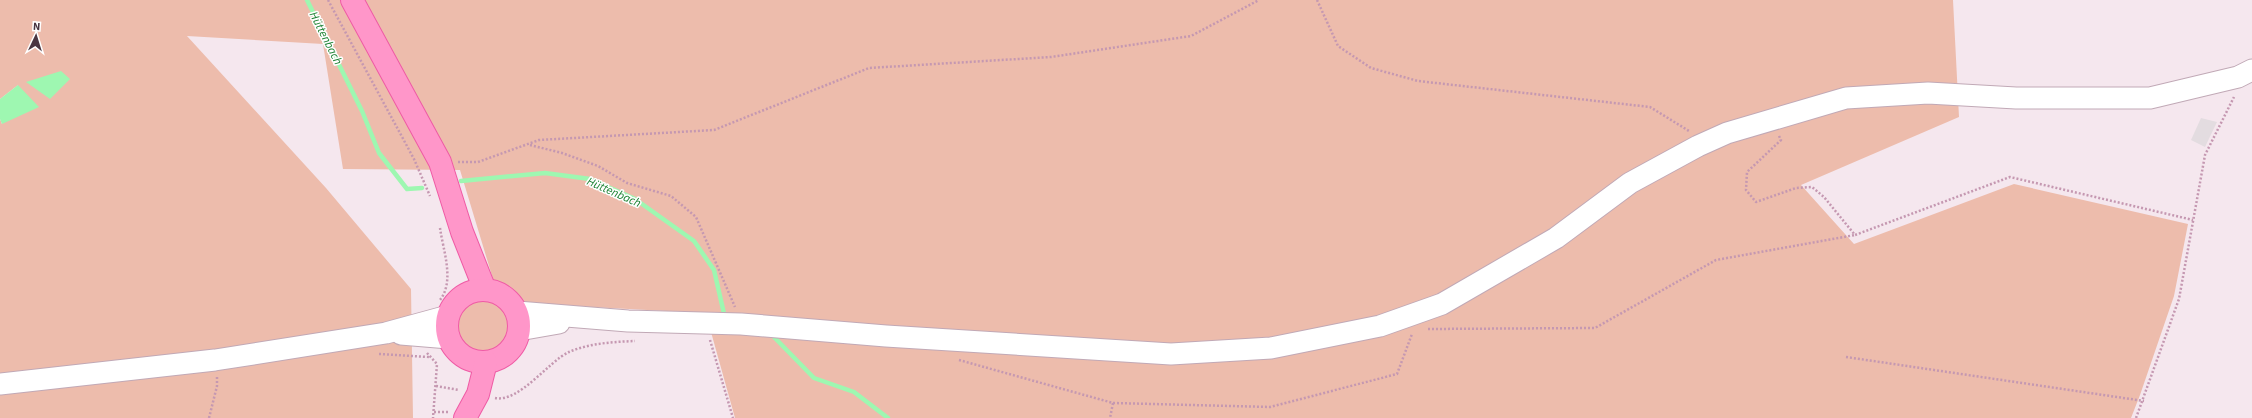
<svg xmlns="http://www.w3.org/2000/svg" width="2252" height="418" viewBox="0 0 2252 418" font-family="'Source Sans 3',sans-serif">
<style>
.green{fill:#edbcac}
.parking{fill:#e3dce0}
.water{fill:#9ef7b1}
.lines{fill:none;stroke-linecap:round;stroke-linejoin:round}
.stream{stroke:#9ef7b1;stroke-width:4.5}
.minor-casing{stroke:#c1a9b6;stroke-width:23}
.major-casing{stroke:#ef5ba5;stroke-width:24}
.path{stroke:#c598b1;stroke-width:2.5;stroke-dasharray:2 2;stroke-linecap:butt}
.minor{stroke:#fff;stroke-width:21}
.major{stroke:#ff96c9;stroke-width:22}
.labels{text-anchor:middle;stroke-width:3;stroke-linejoin:round;paint-order:stroke}
.water-label{font-size:12px;font-style:italic;fill:#1d8233;stroke:#fff}
</style>
<rect width="100%" height="100%" fill="#f5e7ee"/>
<g class="green">
<path d="M 0,0 L 1953,0 L 1959,117 L 1801,185 L 1854,244 L 2014,184 L 2188,224 L 2174,296 L 2140,395 L 2131,418 L 735,418 L 711,332 L 703,313 L 517,303 L 496,289 L 460,170 L 343,169 L 323,44 L 187,36 L 326,188 L 411,289 L 413,418 L 0,418 L 0,119 L 2,124 L 18,85 L 0,99 Z"/>
<circle cx="483" cy="326" r="25"/>
</g>
<path class="parking" d="M 2201,118 L 2217,122 L 2205,147 L 2191,140 Z"/>
<g class="water">
<path d="M 61,71 L 70,79 L 50,99 L 26,82 Z"/>
<path d="M 18,85 L 39,107 L 2,124 L 0,119 L 0,99 Z"/>
</g>
<g class="lines">
<g class="stream">
<path d="M 307,0 L 362,111 L 379,153 L 407,189 L 422,188"/>
<path d="M 461,181 L 545,173 L 590,179 L 635,199 L 694,241 L 714,270 L 725,318"/>
<path d="M 774,337 L 814,378 L 854,392 L 888,418"/>
</g>
<defs>
<g id="minor">
<path d="M 517,312 L 628,321 L 741,324 L 886,336 L 1171,354 L 1271,348 L 1380,326 L 1442,304 L 1556,238 L 1630,183 L 1698,146 L 1727,133 L 1846,98 L 1928,93 L 2016,98 L 2150,98 L 2238,77 L 2252,70"/>
<path d="M 519,330 L 559,323"/>
<path d="M 401,334 L 449,338"/>
<path d="M 0,384 L 215,360 L 386,333 L 448,316"/>
</g>
<g id="major">
<path d="M 352,0 L 440,162 L 462,232 L 485,290"/>
<circle cx="483" cy="326" r="36"/>
<path d="M 465,418 L 478,394 L 486,362"/>
</g>
</defs>
<use href="#minor" class="minor-casing"/>
<use href="#major" class="major-casing"/>
<g class="path">
<path d="M 328,0 L 414,159 L 430,196"/>
<path d="M 1317,0 L 1338,46 L 1371,68 L 1418,81 L 1650,107 L 1689,131"/>
<path d="M 1779,136 L 1781,140 L 1747,172 L 1746,190 L 1756,202 L 1796,188 L 1812,187 L 1824,197 L 1855,235 L 2010,177 L 2193,220"/>
<path d="M 530,145 L 562,153 L 598,166 L 627,183 L 671,196 L 696,217 L 735,307"/>
<path d="M 458,162 L 478,162 L 539,140 L 714,130 L 869,68 L 1051,57 L 1191,36 L 1259,0"/>
<path d="M 440,228 C 443,250 455,281 440,300"/>
<path d="M 1428,329 L 1595,328 L 1716,260 L 1855,235"/>
<path d="M 710,340 L 733,418"/>
<path d="M 427,353 L 437,364 L 433,418"/>
<path d="M 379,354 L 429,357"/>
<path d="M 1846,357 L 2144,401"/>
<path d="M 959,360 L 1113,403 L 1110,418"/>
<path d="M 436,386 L 459,390"/>
<path d="M 495,398 C 519,403 549,361 569,352 C 590,343 613,342 635,341"/>
<path d="M 1113,403 L 1270,407 L 1397,374 L 1412,334"/>
<path d="M 434,412 L 449,412"/>
<path d="M 209,418 L 217,386 L 217,377"/>
<path d="M 2136,418 L 2179,299 L 2205,155 L 2234,97"/>
</g>
<use href="#minor" class="minor"/>
<use href="#major" class="major"/>
</g>
<g class="labels">
<g class="water-label">
<text transform="translate(326 38) rotate(63)" y="4">Hüttenbach</text>
<text transform="translate(614 192) rotate(24)" y="4">Hüttenbach</text>
</g>
</g>
<g transform="translate(36 36) rotate(4)" stroke="#ffffff" stroke-width="3" paint-order="stroke">
<path d="M0-3L7 15L0 10L-7 15Z" fill="#493541"/>
<text y="-6" font-size="11" font-weight="bold" text-anchor="middle" fill="#493541">N</text>
</g>
</svg>
